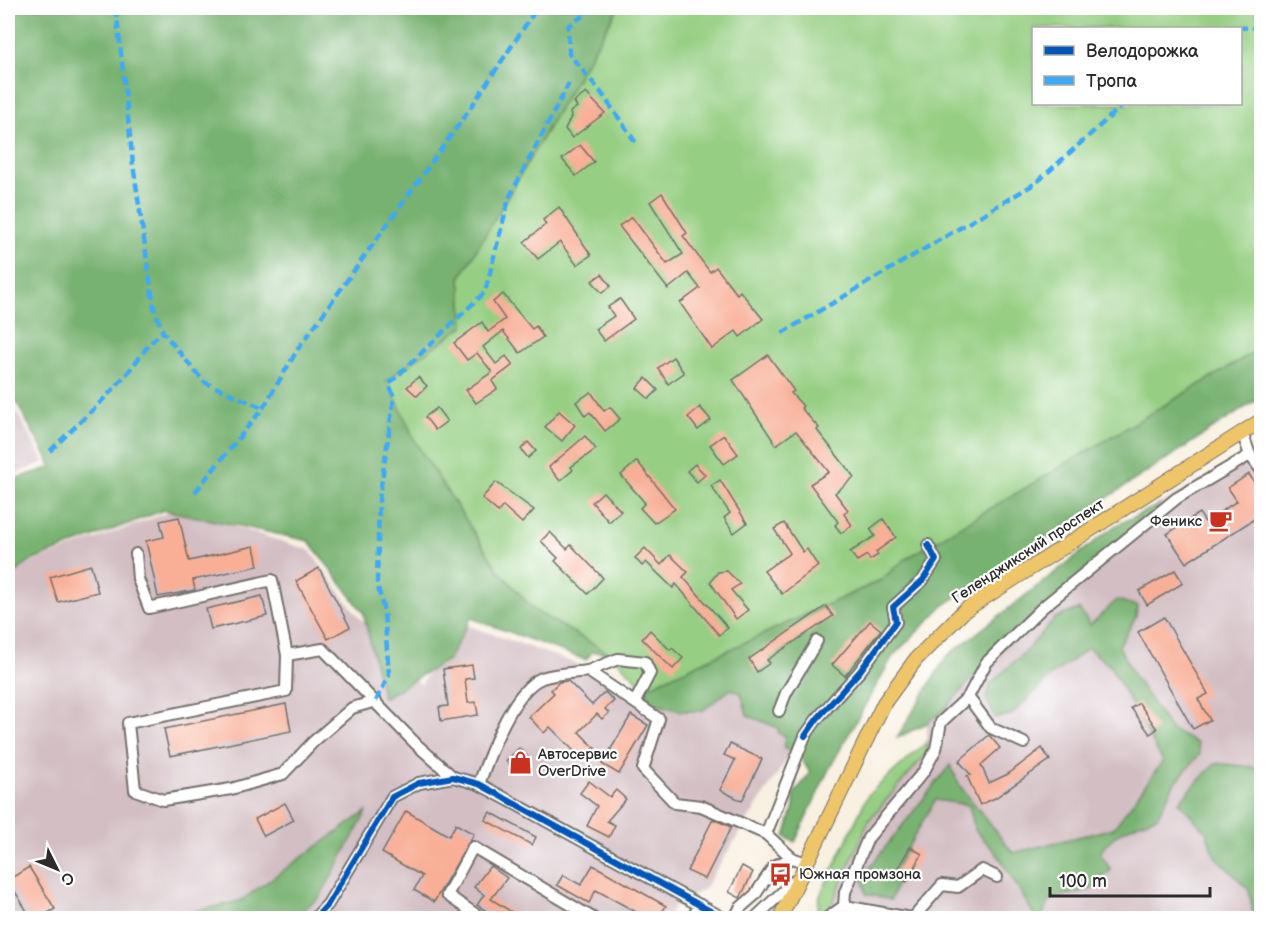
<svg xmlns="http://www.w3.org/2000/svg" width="1269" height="926" viewBox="0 0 1269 926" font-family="'Balsamiq Sans',sans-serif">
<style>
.industrial{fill:#d2bec3}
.green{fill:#96cf83;stroke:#607d57;stroke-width:1.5;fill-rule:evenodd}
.forest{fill:#78b271;stroke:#526e4e;stroke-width:1.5}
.building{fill:#f8af96}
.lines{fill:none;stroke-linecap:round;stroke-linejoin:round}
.minor-casing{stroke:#73706b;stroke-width:14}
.major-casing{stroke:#73706b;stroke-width:16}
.minor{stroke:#fff;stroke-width:10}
.major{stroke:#eec569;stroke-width:14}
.quiet{stroke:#3fa9f5;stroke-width:4.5;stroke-dasharray:9 4.5;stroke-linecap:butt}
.cycleway-casing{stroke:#fff;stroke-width:10}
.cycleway{stroke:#0057b8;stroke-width:6}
.labels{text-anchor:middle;stroke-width:4.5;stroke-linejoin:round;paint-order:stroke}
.poi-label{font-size:15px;fill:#2b2b2b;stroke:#fff;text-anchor:start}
.street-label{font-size:15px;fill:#2b2b2b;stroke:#fff}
</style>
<rect width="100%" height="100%" fill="#fff"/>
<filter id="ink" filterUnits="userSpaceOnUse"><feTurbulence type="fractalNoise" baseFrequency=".0167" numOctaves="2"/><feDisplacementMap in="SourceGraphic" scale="12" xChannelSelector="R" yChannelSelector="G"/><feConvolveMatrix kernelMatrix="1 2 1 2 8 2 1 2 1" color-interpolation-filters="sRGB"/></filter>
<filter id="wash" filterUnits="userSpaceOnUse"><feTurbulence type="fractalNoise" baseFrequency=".008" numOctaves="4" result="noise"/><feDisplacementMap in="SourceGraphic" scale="24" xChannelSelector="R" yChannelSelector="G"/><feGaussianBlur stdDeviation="1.35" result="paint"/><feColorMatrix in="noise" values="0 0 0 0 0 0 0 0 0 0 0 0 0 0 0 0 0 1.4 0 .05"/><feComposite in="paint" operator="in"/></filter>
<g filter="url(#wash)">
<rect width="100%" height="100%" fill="#f8f0e1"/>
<g class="industrial">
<path d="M 8,396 L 44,462 L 8,477 Z"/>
<path d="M 1261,446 L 1261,768 L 1215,763 L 1179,802 L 1206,832 L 1215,856 L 1249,890 L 1254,918 L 815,918 L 828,912 L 869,820 L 927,754 L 927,723 L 944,710 L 994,655 L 1146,524 L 1159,505 Z"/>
<path d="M 178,509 L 309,550 L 359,617 L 421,685 L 458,622 L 646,688 L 740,657 L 811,721 L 704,889 L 674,906 L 669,918 L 8,918 L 8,579 L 19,567 Z"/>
</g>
<g class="green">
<path d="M 618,8 L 1253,8 L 1261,20 L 1261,348 L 904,560 L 881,580 L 646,688 L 609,653 L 535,611 L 499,571 L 417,445 L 389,384 L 385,381 L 464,326 L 460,278 ZM 1034,28 L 1240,28 L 1240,104 L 1034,104 Z"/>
<path d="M 928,741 L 927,753 L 869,820 L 828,912 L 817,916 L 819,898 L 868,795 Z"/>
</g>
<g class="forest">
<path d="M 8,8 L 618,8 L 460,278 L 464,326 L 385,381 L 389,384 L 417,445 L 499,571 L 535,611 L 609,653 L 592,652 L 586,660 L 471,618 L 449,659 L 383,698 L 363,612 L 309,541 L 164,510 L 28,562 L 8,580 L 8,481 L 52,467 L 8,387 Z"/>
<path d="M 1261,348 L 1261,397 L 944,605 L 893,656 L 828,771 L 795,842 L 785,837 L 794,806 L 794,794 L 810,773 L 801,758 L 784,748 L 785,736 L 778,733 L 778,728 L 747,715 L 741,693 L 731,689 L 702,711 L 681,711 L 652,703 L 645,693 L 648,691 L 640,687 L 646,688 L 881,580 L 904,560 Z"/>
<path d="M 1159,505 L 1146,524 L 994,655 L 944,710 L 927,723 L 897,738 L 946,657 L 1115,526 Z"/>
<path d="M 1117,600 L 1137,606 L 1136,617 L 1119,646 L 1134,676 L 1171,730 L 1197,743 L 1200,754 L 1174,784 L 1158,816 C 1136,824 1112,832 1100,853 L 1111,870 L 1092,889 L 1051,899 L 1041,918 L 1036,918 L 998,855 L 975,830 L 969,805 L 935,800 L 892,875 L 897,882 L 891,900 L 866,894 L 862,877 L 950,765 L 960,786 L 1013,853 L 1114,828 L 1163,761 L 1110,666 L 1088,648 L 1047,679 L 1011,715 L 995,718 L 986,698 L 989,685 L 1027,650 L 1055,618 L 1079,609 L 1090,625 Z"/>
<path d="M 1215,763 L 1261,768 L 1261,918 L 1254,918 L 1249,890 L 1215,856 L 1206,832 L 1179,802 Z"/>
<path d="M 367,811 L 320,897 L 293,918 L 165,918 L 240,901 Z"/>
</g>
<g id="blocks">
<g class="building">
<path d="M 586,93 L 605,113 L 572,138 L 565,129 L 571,117 L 570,112 L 577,107 L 574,102 Z"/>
<path d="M 580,145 L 594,162 L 576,176 L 562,159 Z"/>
<path d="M 662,193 L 687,233 L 683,236 L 710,272 L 716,267 L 737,294 L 740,291 L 763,319 L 740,337 L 736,331 L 712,349 L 680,303 L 700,288 L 688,273 L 668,289 L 619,226 L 632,217 L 667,264 L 683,254 L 650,202 Z"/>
<path d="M 559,207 L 591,255 L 577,265 L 560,242 L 538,259 L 524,242 L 546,224 L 543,220 Z"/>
<path d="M 602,274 L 611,286 L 602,293 L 592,281 Z"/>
<path d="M 503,294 L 532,329 L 536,326 L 543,337 L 520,353 L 503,331 L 483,347 L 496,364 L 506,356 L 513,365 L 492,381 L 497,389 L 476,403 L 466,390 L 492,372 L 477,353 L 467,360 L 454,343 L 482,322 L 488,332 L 505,319 L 493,302 Z"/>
<path d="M 620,299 L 634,319 L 604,341 L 595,329 L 614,316 L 608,307 Z"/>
<path d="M 768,355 L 794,391 L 791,393 L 803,406 L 801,408 L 819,428 L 817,430 L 854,477 L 835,493 L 848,510 L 844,514 L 852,525 L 841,533 L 835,525 L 838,522 L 810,484 L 829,472 L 796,431 L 776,445 L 733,380 Z"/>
<path d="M 673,357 L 684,373 L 668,384 L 658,368 Z"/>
<path d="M 418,377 L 427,386 L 417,396 L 407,387 Z"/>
<path d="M 646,378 L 658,390 L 649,399 L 637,388 Z"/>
<path d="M 591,392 L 604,411 L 610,407 L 620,419 L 605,431 L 590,412 L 585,416 L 576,402 Z"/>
<path d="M 700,407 L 711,420 L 698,430 L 688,417 Z"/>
<path d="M 437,408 L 447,421 L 435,430 L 425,417 Z"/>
<path d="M 559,411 L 575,425 L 562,441 L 545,427 Z"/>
<path d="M 724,435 L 738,454 L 724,464 L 710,445 Z"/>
<path d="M 585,436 L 596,449 L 571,467 L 573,470 L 560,481 L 549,467 Z"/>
<path d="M 528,442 L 536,451 L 528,458 L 521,449 Z"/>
<path d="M 637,461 L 675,509 L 654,523 L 640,508 L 645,503 L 621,475 Z"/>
<path d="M 695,464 L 705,475 L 697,482 L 687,471 Z"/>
<path d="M 1249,474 L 1262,495 L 1262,514 L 1186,563 L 1167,534 L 1199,513 L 1205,522 L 1237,501 L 1228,488 Z"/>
<path d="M 720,480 L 747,523 L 734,533 L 724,518 L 730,513 L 711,486 Z"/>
<path d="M 496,482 L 534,510 L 522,523 L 503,506 L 498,512 L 482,498 Z"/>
<path d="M 603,492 L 621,511 L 609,522 L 592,502 Z"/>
<path d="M 179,517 L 189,561 L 254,546 L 258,566 L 193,580 L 195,590 L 158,597 L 146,541 L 164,537 L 160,521 Z"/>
<path d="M 883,519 L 896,537 L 876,552 L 878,555 L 870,560 L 867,555 L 857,561 L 850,552 L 875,536 L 870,529 Z"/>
<path d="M 784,523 L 803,552 L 807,549 L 818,566 L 782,594 L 764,571 L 790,553 L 774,529 Z"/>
<path d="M 550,532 L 567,549 L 571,545 L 603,578 L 588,594 L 555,561 L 558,558 L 541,541 Z"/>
<path d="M 645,548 L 661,565 L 670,555 L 688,572 L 683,577 L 728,628 L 719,635 L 676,584 L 673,588 L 646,562 L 642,566 L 635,558 Z"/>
<path d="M 91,565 L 98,592 L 58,602 L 50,577 Z"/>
<path d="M 319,568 L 350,627 L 328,639 L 296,581 Z"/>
<path d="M 1175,570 L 1183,583 L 1147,605 L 1139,591 Z"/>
<path d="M 727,571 L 740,584 L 731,590 L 748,610 L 736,619 L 710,582 L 718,572 Z"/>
<path d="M 262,596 L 267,616 L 211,629 L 206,609 Z"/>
<path d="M 826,606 L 833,616 L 767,660 L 770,663 L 757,672 L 749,659 Z"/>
<path d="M 1164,617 L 1208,694 L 1198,699 L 1210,720 L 1193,729 L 1138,632 Z"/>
<path d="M 870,621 L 881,630 L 845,676 L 832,665 Z"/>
<path d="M 650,630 L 670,650 L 672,648 L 683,658 L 673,669 L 642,639 Z"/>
<path d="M 472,665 L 474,678 L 465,679 L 468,703 L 476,702 L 478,715 L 441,721 L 439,707 L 448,706 L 443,669 Z"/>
<path d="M 568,681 L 592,705 L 605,692 L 614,701 L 605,709 L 609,713 L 602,719 L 597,714 L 579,732 L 595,748 L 583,760 L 550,727 L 544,733 L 529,717 L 554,693 L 551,690 L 559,682 Z"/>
<path d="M 1139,703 L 1157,729 L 1150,734 L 1131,708 Z"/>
<path d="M 286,704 L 291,731 L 170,756 L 164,729 Z"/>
<path d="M 631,715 L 648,725 L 619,774 L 602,764 Z"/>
<path d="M 989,735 L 1000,748 L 981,765 L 989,783 L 1008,774 L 1042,748 L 1050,760 L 995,798 L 980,805 L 967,776 L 971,775 L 959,761 Z"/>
<path d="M 730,744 L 762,759 L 742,801 L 720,790 L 735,760 L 724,755 Z"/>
<path d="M 519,748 L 530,759 L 516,772 L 506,761 Z"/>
<path d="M 589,781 L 610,797 L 616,790 L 626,799 L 607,821 L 615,825 L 609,837 L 587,826 L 597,806 L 580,793 Z"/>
<path d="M 285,803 L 294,820 L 264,836 L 255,819 Z"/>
<path d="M 406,811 L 449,836 L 456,824 L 474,834 L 434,902 L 414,890 L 422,876 L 382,853 Z"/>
<path d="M 490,812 L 536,837 L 532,845 L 485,820 Z"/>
<path d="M 713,819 L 731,827 L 705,879 L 687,871 Z"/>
<path d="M 910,847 L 922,854 L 907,882 L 894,875 Z"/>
<path d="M 593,865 L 666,906 L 658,918 L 637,918 L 640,914 L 596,890 L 589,903 L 557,885 L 563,875 L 581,885 Z"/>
<path d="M 490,866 L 507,878 L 491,899 L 521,918 L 497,918 L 477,905 L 484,895 L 474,887 Z"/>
<path d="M 742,866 L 753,872 L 740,898 L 729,892 Z"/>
<path d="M 29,867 L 55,909 L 39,918 L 31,918 L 8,880 Z"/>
</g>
</g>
</g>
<g filter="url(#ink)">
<use href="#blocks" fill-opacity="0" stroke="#73706b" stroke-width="1.5"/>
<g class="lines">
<defs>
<g id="minor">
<path d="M 1242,432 L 1250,455"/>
<path d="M 136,554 L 138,579 L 149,608 L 272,580 L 287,655 L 323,649 L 417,745 L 453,777"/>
<path d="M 287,655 L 286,691 L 128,723 L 135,790 L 163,800 L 231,789 L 283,774 L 313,742 L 352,708 L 376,701"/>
<path d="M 588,671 L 618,659 L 645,662 L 650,673 L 635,702"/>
<path d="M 968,697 L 991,728 L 1024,743"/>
<path d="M 779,711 L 786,693 L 817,641"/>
<path d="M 479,784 C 489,756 512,690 542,678 C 556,673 574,673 588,671 L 659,719 L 643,769 L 675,803 L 701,806 L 766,834"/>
<path d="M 792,858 L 766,834 L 805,736 L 817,719 L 860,671 L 896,622 L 893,607 L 923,580 L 936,560 L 928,545"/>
<path d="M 315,918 L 328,904 L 392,797 L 419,783 L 453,777 L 479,784 L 723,918"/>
<path d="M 481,918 L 447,895 L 473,847 L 593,918"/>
<path d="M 692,918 L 700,905"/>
<path d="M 735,918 L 740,908 L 755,895 L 774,866 L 792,858 L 806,863"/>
<path d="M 755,918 L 794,881"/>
<path d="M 827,918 L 844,906"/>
<path d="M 911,918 L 844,906 L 845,892 L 868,838 L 924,771 L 936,749 L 941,722 L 968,697 L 986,663 L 1043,607 L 1177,498 L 1250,455 L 1262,471"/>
<path d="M 913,918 L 942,885 L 958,887 L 982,870 L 997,877"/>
</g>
<path id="major" d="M 780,918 L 884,703 L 916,659 L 965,610 L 1262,420"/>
</defs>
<use href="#minor" class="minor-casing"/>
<use href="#major" class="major-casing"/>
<use href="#minor" class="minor"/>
<use href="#major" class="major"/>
<g class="quiet">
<path d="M 116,8 L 133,164 L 154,308 L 163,332 L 204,382 L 263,408"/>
<path d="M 595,8 L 568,26 L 569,54 L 600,91 L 636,143"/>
<path d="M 1238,28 L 1262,27"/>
<path d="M 782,333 L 1036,183 L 1124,104"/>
<path d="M 50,451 C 75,426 101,404 123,378 C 137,363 146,344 163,332"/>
<path d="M 195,492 L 263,408 L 298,349 L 467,113 L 537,8"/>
<path d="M 376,701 L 389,675 L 384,612 L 377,583 L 379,500 L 394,397 L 389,384 L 485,292 L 509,198 L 569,83"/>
</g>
<defs>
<g id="cycleway">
<path d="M 805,736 L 817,719 L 860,671 L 896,622 L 893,607 L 923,580 L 936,560 L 928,545"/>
<path d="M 315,918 L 328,904 L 392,797 L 419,783 L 453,777 L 479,784 L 723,918"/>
</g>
</defs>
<use href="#cycleway" class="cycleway-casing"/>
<use href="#cycleway" class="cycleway"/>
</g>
</g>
<defs>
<symbol id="cafe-bare" viewBox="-9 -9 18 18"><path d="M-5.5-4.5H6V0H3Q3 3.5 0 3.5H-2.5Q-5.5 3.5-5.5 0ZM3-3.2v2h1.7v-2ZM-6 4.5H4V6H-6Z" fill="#c8321e" stroke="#fff" stroke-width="2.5" paint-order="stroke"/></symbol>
<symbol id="shop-bare" viewBox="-9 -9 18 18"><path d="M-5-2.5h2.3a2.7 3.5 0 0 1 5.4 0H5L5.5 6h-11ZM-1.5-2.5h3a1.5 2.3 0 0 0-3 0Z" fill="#c8321e" stroke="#fff" stroke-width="2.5" paint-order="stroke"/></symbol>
<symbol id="bus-bare" viewBox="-9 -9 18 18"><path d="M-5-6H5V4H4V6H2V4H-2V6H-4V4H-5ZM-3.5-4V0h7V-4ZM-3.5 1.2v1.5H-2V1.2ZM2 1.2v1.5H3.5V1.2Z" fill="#c8321e" stroke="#fff" stroke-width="2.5" paint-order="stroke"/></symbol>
</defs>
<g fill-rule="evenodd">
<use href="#cafe-bare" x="1204" y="504" width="33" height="33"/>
<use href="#shop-bare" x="504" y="746" width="33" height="33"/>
<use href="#bus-bare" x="764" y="858" width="33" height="33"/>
</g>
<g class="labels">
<g class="poi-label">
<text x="1202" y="526" text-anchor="end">Феникс</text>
<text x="538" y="759">Автосервис<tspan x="538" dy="17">OverDrive</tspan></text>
<text x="799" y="879">Южная промзона</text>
</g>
<g class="street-label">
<text transform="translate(1028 551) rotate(-33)" y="5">Геленджикский проспект</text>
</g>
</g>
<rect width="1269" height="926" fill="none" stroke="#fff" stroke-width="30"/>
<rect x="1032" y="27" width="210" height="78" fill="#ffffff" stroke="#aaaaaa" stroke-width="1.5"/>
<rect x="1044" y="46" width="30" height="9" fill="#0057b8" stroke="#aaaaaa" stroke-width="1.5"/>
<text x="1086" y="57" font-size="18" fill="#2b2b2b">Велодорожка</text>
<rect x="1044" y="76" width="30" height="9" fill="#3fa9f5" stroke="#aaaaaa" stroke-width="1.5"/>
<text x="1086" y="87" font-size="18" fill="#2b2b2b">Тропа</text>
<g transform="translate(57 869) rotate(133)" stroke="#ffffff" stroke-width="4.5" paint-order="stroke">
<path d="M0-4.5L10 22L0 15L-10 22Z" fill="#2b2b2b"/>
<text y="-9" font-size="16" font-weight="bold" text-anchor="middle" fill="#2b2b2b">С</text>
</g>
<path d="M1050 887v9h160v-9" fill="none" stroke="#2b2b2b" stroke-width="3"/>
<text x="1059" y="887" font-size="18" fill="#2b2b2b" stroke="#ffffff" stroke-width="4.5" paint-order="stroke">100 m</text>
</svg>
